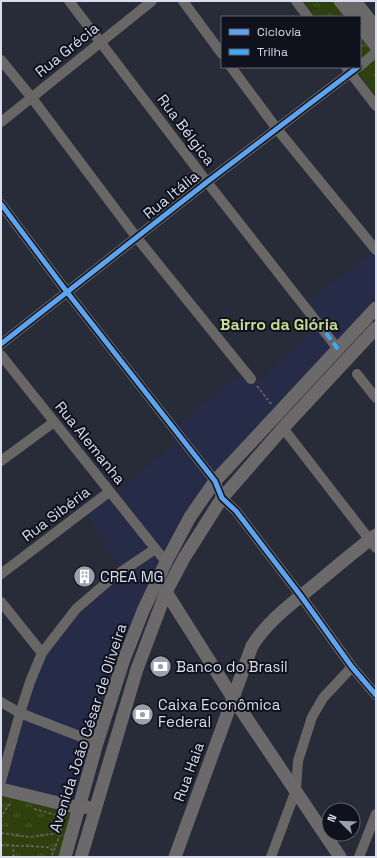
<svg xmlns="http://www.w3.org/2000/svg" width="377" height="858" viewBox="0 0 377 858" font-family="'Space Grotesk',sans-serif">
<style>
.built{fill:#262c48}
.park{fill:url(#park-tufts)}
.building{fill:url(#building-hatch)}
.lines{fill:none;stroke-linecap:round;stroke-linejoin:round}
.path{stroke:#69696c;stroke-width:1.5;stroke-dasharray:3 2;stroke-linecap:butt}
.street{stroke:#696766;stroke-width:10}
.secondary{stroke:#6c696a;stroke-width:13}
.quiet{stroke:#3fa9f5;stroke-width:4;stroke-dasharray:8 4;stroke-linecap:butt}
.cycleway-casing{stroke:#0f111c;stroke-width:8}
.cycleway{stroke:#60a3ed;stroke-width:5}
.labels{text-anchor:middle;stroke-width:4;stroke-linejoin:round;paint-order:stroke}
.street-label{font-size:15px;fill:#d9dded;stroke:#0f111c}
.poi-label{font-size:15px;fill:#d9dded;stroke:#0f111c;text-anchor:start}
.neighbourhood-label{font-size:16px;font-weight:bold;fill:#c9dc91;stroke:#0f111c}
</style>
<defs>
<pattern id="park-tufts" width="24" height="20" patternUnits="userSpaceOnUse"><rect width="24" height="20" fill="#2d400d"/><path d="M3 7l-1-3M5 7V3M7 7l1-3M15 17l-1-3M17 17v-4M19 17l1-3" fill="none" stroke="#4b5b31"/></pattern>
<pattern id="building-hatch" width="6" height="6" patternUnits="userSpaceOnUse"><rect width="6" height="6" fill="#454447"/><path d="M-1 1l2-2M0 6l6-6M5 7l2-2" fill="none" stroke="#5f5f62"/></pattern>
</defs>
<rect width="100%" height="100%" fill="#282c39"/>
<path class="built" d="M 376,249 L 376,303 L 215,476 L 162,560 L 79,803 L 1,784 L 43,644 L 120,568 L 83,507 L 115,493 L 185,436 L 176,425 L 245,371 L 255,384 L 321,324 L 306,303 Z"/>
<g class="park">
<path d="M 303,1 L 337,1 L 349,17 L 315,17 Z"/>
<path d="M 360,31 L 376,52 L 376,96 L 354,67 L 360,67 Z"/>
<path d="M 1,793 L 73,809 L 60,857 L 1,857 Z"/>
</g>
<path class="building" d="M 84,565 L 97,581 L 87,589 L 74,573 Z"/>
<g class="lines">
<g class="path">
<path d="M 257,386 L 272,405"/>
<path d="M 34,809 L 60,816 C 66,823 55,848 51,857"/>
<path d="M 1,819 L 5,810 L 12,802"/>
<path d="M 1,833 L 30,837 L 59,833"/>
<path d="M 1,845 L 47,847 L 51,849 L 54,851"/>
<path d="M 13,857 L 14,845"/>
</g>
<g class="street">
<path d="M 69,1 L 207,182 L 338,349"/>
<path d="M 183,1 L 222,54"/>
<path d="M 296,1 L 308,17"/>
<path d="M 1,60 L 32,98 L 137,238 L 251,379"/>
<path d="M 360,66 L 376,52"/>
<path d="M 231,67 L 277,129 L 376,250"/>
<path d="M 346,67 L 376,106"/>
<path d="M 1,122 L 152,1"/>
<path d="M 1,204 L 67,292 L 215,481 L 222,498 L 236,511 L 301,596 L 352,667 L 376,695"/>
<path d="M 1,344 L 207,182 L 358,67"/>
<path d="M 1,355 L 166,562"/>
<path d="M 357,374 L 376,398"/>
<path d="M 283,428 L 376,548"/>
<path d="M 1,461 L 54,422"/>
<path d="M 1,574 L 109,492"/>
<path d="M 1,602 L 42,653"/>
<path d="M 1,702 L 20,713 L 97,743"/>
<path d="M 1,781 L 20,713 L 30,682 L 42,653 L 76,609 L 112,578 L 155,549"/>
<path d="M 271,857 L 296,790 L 298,761 L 312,717 L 323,698 L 352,667"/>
<path d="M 359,857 L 376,814"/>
</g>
<g class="secondary">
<path d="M 340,1 L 353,17"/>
<path d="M 355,1 L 376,28"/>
<path d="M 360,26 L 376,46"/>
<path d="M 166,592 L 233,698 L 340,857"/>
<path d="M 1,789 L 79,808 L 87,807"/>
<path d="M 65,857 L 97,743 L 123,662 L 143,611 L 166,562 L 190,517 L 215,481 L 376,308"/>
<path d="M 81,857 L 137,669 L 166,592 L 184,558 L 222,498 L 283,428 L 376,328"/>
<path d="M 175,857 L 252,646 C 268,620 294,602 318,582 C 337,566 356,550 376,535"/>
</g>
<path class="quiet" d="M 326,333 L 338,349"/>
<defs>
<g id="cycleway">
<path d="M 1,204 L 67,292 L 215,481 L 222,498 L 236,511 L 301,596 L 352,667 L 376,695"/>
<path d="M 1,344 L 207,182 L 358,67"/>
</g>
</defs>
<use href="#cycleway" class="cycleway-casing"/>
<use href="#cycleway" class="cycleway"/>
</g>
<defs>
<symbol id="building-disc" viewBox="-11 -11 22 22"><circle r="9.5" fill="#9b9fae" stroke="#0f111c"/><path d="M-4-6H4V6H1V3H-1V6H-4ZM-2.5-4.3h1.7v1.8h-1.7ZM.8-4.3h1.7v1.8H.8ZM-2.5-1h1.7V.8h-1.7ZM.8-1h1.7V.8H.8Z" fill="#fff"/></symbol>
<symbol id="bank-disc" viewBox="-11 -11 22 22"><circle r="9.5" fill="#9b9fae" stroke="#0f111c"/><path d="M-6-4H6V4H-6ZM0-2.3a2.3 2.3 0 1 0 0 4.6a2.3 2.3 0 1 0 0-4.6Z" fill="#fff"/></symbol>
</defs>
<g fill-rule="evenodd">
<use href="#building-disc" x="72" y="564" width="25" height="25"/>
<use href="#bank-disc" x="148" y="654" width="25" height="25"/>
<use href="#bank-disc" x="130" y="702" width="25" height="25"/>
</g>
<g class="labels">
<g class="street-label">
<text transform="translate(67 50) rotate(-39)" y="5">Rua Grécia</text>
<text transform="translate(186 130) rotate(53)" y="5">Rua Bélgica</text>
<text transform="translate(171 195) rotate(-39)" y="5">Rua Itália</text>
<text transform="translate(90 443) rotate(51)" y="5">Rua Alemanha</text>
<text transform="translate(56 514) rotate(-37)" y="5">Rua Sibéria</text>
<text transform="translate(88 728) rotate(-72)" y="5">Avenida João César de Oliveira</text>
<text transform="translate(189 772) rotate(-70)" y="5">Rua Haia</text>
</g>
<g class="poi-label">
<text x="100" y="582">CREA MG</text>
<text x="176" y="672">Banco do Brasil</text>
<text x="158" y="710">Caixa Econômica<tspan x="158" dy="17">Federal</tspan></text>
</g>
<g class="neighbourhood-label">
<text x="279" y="330">Bairro da Glória</text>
</g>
</g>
<rect width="377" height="858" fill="none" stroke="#d9dded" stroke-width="4"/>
<rect x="221" y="16" width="140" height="52" fill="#0f111c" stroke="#606370"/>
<rect x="229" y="29" width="20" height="6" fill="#60a3ed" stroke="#606370"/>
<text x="257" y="36" font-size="12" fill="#d9dded">Ciclovia</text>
<rect x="229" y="49" width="20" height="6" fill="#3fa9f5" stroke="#606370"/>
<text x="257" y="56" font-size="12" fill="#d9dded">Trilha</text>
<g transform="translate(341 822) rotate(293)"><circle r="19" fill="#0f111c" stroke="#606370"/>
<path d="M0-3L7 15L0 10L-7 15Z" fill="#9b9fae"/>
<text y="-6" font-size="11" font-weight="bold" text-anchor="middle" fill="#d9dded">N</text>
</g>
</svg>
